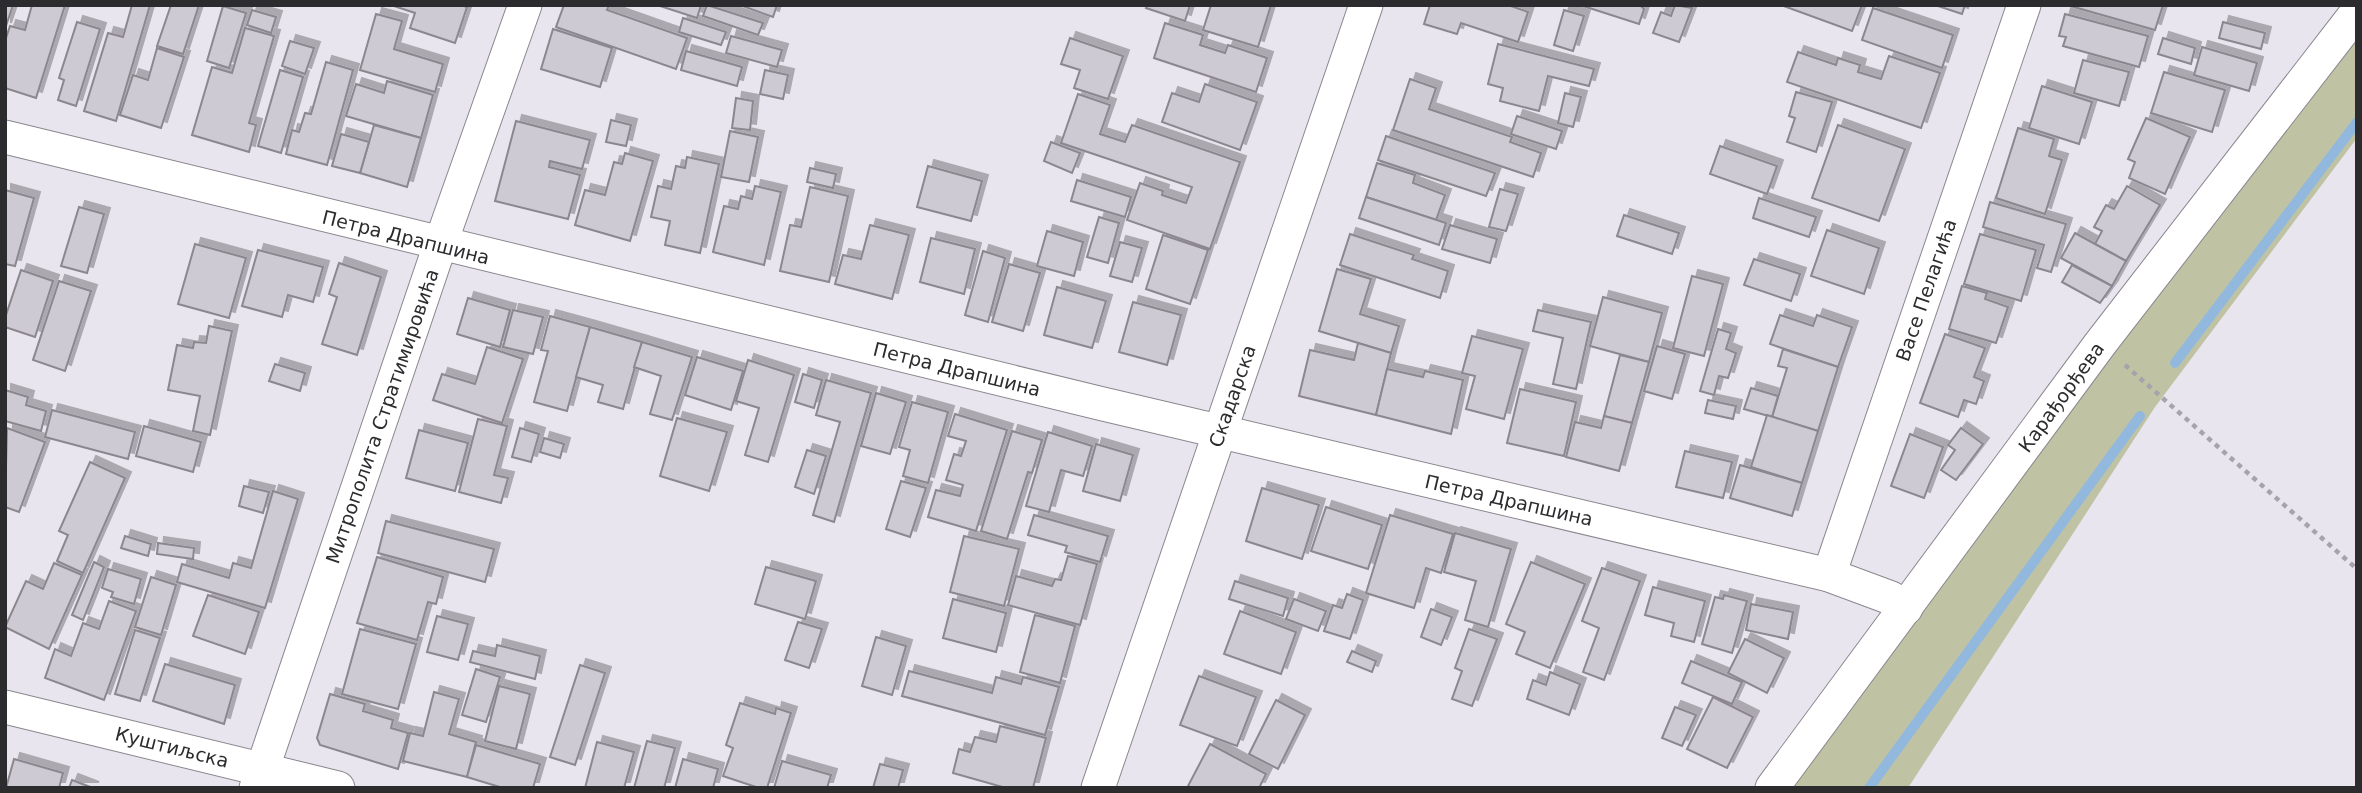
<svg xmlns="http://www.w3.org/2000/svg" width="2362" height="793" viewBox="0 0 2362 793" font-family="'DejaVu Sans',sans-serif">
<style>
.green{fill:#c0c3a3}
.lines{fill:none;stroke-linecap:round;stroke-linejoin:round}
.stream{stroke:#92b9dd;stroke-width:10}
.building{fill:#cecad3;stroke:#8b878f;stroke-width:2;filter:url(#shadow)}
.street-casing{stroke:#8b878f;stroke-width:35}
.path{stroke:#a6a3aa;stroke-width:4.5;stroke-dasharray:5 5;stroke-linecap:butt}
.street{stroke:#fff;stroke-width:33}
.labels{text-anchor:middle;stroke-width:5;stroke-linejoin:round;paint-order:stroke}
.street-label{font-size:19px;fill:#2c2b2e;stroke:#fff}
</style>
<defs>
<filter id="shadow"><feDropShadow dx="6" dy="-6" stdDeviation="0" flood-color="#0004"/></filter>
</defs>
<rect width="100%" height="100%" fill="#e9e5ee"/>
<path class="green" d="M 2357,23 L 2357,138 L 2155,407 L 1908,788 L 1771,788 Z"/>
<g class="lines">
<g class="stream">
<path d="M 2175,363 L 2357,122"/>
<path d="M 1869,788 L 2140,416"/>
</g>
</g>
<g class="building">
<path d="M 5,5 L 13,5 L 5,29 Z"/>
<path d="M 32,5 L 65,5 L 36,98 L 5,88 L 5,41 L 10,26 L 25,30 Z"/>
<path d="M 132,5 L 150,5 L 116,121 L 84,111 L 108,33 L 123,37 Z"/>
<path d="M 171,5 L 199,5 L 183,54 L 157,46 Z"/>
<path d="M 391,5 L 461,5 L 467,7 L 455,43 L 410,28 L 415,13 Z"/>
<path d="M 564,5 L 609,5 L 607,10 L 687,38 L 676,69 L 556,27 Z"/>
<path d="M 657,5 L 701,5 L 697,18 Z"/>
<path d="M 707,5 L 763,23 L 758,35 L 703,16 Z"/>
<path d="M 740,5 L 777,5 L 773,17 Z"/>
<path d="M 1147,5 L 1190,5 L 1185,21 L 1146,8 Z"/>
<path d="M 1211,5 L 1271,5 L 1258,47 L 1203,30 Z"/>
<path d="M 1430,5 L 1508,5 L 1528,12 L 1518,42 L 1461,23 L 1457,34 L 1424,24 Z"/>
<path d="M 1580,5 L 1640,5 L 1644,9 L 1639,24 Z"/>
<path d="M 1675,5 L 1692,8 L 1679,42 L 1653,33 L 1661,12 L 1671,16 Z"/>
<path d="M 1781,5 L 1862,5 L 1852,31 Z"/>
<path d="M 1935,5 L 1965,5 L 1962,14 Z"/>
<path d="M 2067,5 L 2163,5 L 2155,30 Z"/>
<path d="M 223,6 L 246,13 L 229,68 L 207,61 Z"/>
<path d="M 1873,8 L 1953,35 L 1942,68 L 1862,40 Z"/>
<path d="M 252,10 L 276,17 L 271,33 L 247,25 Z"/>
<path d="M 1564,10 L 1584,16 L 1573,51 L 1554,45 Z"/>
<path d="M 376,14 L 402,21 L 394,49 L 443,64 L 435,92 L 360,70 Z"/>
<path d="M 2065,14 L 2148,36 L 2139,67 L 2063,46 L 2066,37 L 2059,36 Z"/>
<path d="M 683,18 L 726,32 L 721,45 L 679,32 Z"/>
<path d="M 77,22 L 100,29 L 76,106 L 58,100 L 64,80 L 59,78 Z"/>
<path d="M 2223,22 L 2265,33 L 2261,49 L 2219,38 Z"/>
<path d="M 1165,23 L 1203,35 L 1200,45 L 1225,53 L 1228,45 L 1267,58 L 1256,92 L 1154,58 Z"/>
<path d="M 245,28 L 274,36 L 249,123 L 256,125 L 249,152 L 192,135 L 212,67 L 232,73 Z"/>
<path d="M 553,29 L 612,48 L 600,87 L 541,69 Z"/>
<path d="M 731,36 L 782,50 L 777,67 L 726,53 Z"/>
<path d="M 1070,38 L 1123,56 L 1108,99 L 1074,88 L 1080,70 L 1061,64 Z"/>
<path d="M 2163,38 L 2195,48 L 2191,64 L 2158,54 Z"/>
<path d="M 290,41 L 314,48 L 305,74 L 282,66 Z"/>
<path d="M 1498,44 L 1594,69 L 1589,86 L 1548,76 L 1539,111 L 1500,101 L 1503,88 L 1488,84 Z"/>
<path d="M 2202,47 L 2257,63 L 2249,91 L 2194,75 Z"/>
<path d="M 157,48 L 184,57 L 161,128 L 120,115 L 133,75 L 148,80 Z"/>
<path d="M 686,51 L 742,67 L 737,86 L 681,70 Z"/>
<path d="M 1798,52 L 1836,65 L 1838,58 L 1860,65 L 1858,72 L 1881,79 L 1889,56 L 1940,73 L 1921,128 L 1787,82 Z"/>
<path d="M 2083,60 L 2129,72 L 2119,106 L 2074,93 Z"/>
<path d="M 326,62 L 353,70 L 327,165 L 286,154 L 292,130 L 299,132 L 305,113 L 311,114 Z"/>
<path d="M 280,70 L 303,77 L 281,153 L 258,146 Z"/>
<path d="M 765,70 L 788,75 L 783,99 L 760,94 Z"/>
<path d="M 2164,72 L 2225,90 L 2212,132 L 2151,113 Z"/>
<path d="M 1410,79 L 1436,88 L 1429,109 L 1512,137 L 1510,142 L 1541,153 L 1533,177 L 1393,130 Z"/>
<path d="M 387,81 L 433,95 L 421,138 L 346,116 L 356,84 L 384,93 Z"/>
<path d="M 1205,84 L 1257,102 L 1240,150 L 1162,122 L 1172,93 L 1199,102 Z"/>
<path d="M 2042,86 L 2092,102 L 2079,144 L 2029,128 Z"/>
<path d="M 1796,92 L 1832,102 L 1816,152 L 1787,142 L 1795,118 L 1789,116 Z"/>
<path d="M 1565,93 L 1581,97 L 1573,127 L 1558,123 Z"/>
<path d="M 1078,94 L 1110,105 L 1100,134 L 1125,142 L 1132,125 L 1240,162 L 1210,249 L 1127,220 L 1140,183 L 1163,191 L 1162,195 L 1186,203 L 1192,187 L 1061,143 Z"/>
<path d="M 736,98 L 753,101 L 750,130 L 732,128 Z"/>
<path d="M 1517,116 L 1562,131 L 1556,149 L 1511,134 Z"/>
<path d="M 2146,118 L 2190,137 L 2165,194 L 2129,178 L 2135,162 L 2128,159 Z"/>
<path d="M 611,120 L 631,125 L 626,146 L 606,142 Z"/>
<path d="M 516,121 L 590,140 L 582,169 L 550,161 L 549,167 L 580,175 L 568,219 L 495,201 Z"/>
<path d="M 374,125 L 421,138 L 407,187 L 360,173 Z"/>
<path d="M 1838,125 L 1905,149 L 1879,221 L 1812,198 Z"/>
<path d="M 2018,128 L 2054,139 L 2049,156 L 2062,160 L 2045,214 L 1996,198 Z"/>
<path d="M 730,131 L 758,137 L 749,182 L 721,177 Z"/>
<path d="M 341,134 L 369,142 L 360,173 L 332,166 Z"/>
<path d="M 1386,136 L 1495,173 L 1486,196 L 1378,160 Z"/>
<path d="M 1051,142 L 1080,153 L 1072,173 L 1044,161 Z"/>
<path d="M 1720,146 L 1777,166 L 1767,194 L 1710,174 Z"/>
<path d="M 625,153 L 653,161 L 630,241 L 575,225 L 585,190 L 605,195 L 614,162 L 622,164 Z"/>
<path d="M 687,157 L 719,164 L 700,253 L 665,245 L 670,221 L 651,217 L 658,186 L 671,189 L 676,166 L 685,168 Z"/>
<path d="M 1377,163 L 1415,175 L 1413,183 L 1445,195 L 1436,220 L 1366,197 Z"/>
<path d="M 928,166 L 982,181 L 971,221 L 917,207 Z"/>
<path d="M 810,168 L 836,174 L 833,188 L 807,182 Z"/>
<path d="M 1077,180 L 1131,197 L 1125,217 L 1071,201 Z"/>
<path d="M 755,186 L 781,192 L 764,265 L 713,252 L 724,206 L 738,209 L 741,196 L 752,199 Z"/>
<path d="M 2127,186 L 2160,205 L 2126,261 L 2095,244 L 2102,231 L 2094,227 L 2106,205 L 2114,209 Z"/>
<path d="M 810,187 L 848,196 L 829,282 L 780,271 L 790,225 L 801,227 Z"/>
<path d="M 1500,189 L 1518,194 L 1506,231 L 1489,227 Z"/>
<path d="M 5,190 L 34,198 L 15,266 L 5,264 Z"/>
<path d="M 1366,197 L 1446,223 L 1439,245 L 1359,218 Z"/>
<path d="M 1759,198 L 1816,217 L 1809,237 L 1753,218 Z"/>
<path d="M 1990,202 L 2066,224 L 2051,272 L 2037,268 L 2044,245 L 1983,227 Z"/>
<path d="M 79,207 L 104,214 L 87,273 L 61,266 Z"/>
<path d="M 1624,215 L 1679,233 L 1672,254 L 1617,236 Z"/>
<path d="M 1099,217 L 1119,223 L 1108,263 L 1087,257 Z"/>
<path d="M 870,225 L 909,235 L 892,299 L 835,284 L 843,255 L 861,259 Z"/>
<path d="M 1450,225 L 1497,239 L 1490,263 L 1442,249 Z"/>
<path d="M 1827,230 L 1879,248 L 1864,294 L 1811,276 Z"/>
<path d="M 1047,231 L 1083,242 L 1074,276 L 1037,266 Z"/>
<path d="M 2075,233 L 2126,261 L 2112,286 L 2061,258 Z"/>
<path d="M 1350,234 L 1414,255 L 1412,259 L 1448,271 L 1440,298 L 1340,265 Z"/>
<path d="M 1980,234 L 2036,250 L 2021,301 L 1964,284 Z"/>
<path d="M 1163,235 L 1208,250 L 1190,304 L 1146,289 Z"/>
<path d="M 931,238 L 975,249 L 964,294 L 920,282 Z"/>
<path d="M 1120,242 L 1142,248 L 1132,282 L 1110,276 Z"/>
<path d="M 195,244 L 246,258 L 229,318 L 178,304 Z"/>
<path d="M 258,250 L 323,267 L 313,302 L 288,295 L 282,317 L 242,306 Z"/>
<path d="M 983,251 L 1005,258 L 988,322 L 965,315 Z"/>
<path d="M 1754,259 L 1800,274 L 1791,301 L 1744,285 Z"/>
<path d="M 339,263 L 381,277 L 357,355 L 322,344 L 337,297 L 329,294 Z"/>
<path d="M 1009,264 L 1040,273 L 1023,331 L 992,322 Z"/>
<path d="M 2072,265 L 2112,286 L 2100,303 L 2062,282 Z"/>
<path d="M 1337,269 L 1371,279 L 1360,314 L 1399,326 L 1391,353 L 1319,331 Z"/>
<path d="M 21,270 L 53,281 L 35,337 L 5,327 L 5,318 Z"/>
<path d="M 1692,276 L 1723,284 L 1704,356 L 1673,348 Z"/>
<path d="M 59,281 L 91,291 L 65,371 L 33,360 Z"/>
<path d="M 1962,286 L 1987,293 L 1985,299 L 2008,307 L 1996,343 L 1949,329 Z"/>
<path d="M 1057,287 L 1106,301 L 1092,348 L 1044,335 Z"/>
<path d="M 1603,297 L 1662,313 L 1649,362 L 1590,346 Z"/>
<path d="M 468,298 L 510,310 L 500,347 L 457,334 Z"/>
<path d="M 1133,302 L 1181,315 L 1167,365 L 1119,352 Z"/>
<path d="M 513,310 L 543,317 L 533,354 L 503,347 Z"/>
<path d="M 1538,310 L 1591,322 L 1576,389 L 1553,384 L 1563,338 L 1533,331 Z"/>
<path d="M 1780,315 L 1813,326 L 1817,315 L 1852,327 L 1838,367 L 1770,344 Z"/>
<path d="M 550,316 L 590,327 L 567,411 L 534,402 L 548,351 L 541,350 Z"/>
<path d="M 209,326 L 232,331 L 210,435 L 193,431 L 200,396 L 168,390 L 177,345 L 193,348 L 194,342 L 206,343 Z"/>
<path d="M 590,327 L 642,342 L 623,409 L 598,402 L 603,385 L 576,377 Z"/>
<path d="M 1718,329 L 1731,333 L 1726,349 L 1736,353 L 1728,378 L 1719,376 L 1714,395 L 1700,391 Z"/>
<path d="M 1945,334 L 1985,348 L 1974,377 L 1984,381 L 1976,404 L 1964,400 L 1958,417 L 1920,403 Z"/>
<path d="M 1472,336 L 1523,349 L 1504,419 L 1466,409 L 1475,376 L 1462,373 Z"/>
<path d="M 642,342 L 692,357 L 672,420 L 650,414 L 661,376 L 634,367 Z"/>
<path d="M 1358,343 L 1391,353 L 1376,415 L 1299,396 L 1310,350 L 1354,360 Z"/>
<path d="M 1657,346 L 1685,354 L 1672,399 L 1644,391 Z"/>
<path d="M 487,347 L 523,359 L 502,423 L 433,400 L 442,374 L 475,384 Z"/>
<path d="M 1783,349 L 1838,367 L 1818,431 L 1772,417 L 1787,368 L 1778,366 Z"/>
<path d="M 1620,355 L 1649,362 L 1632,423 L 1604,416 Z"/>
<path d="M 697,357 L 743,371 L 731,410 L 685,395 Z"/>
<path d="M 748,360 L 794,375 L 768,462 L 745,455 L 759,408 L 736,401 Z"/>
<path d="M 275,364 L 305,373 L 300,391 L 269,381 Z"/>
<path d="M 1387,369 L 1423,377 L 1425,371 L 1463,380 L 1451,434 L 1376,415 Z"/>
<path d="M 803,374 L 822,380 L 814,408 L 795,402 Z"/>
<path d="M 826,380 L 871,393 L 834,522 L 813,515 L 840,422 L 816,415 Z"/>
<path d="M 1751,388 L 1778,396 L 1772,417 L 1744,409 Z"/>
<path d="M 1520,389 L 1576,402 L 1564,456 L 1507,443 Z"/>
<path d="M 5,390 L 28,397 L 26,405 L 46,411 L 41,431 L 5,421 Z"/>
<path d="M 876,393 L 906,402 L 890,454 L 861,446 Z"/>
<path d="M 1708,400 L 1736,406 L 1733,419 L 1705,413 Z"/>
<path d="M 912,402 L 948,412 L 928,483 L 903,476 L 910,450 L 899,447 Z"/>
<path d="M 52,410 L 135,432 L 128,459 L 45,437 Z"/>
<path d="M 955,414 L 1007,430 L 976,531 L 928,517 L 936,490 L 960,496 L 963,485 L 946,480 L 954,454 L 961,456 L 966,441 L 948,436 Z"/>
<path d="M 1767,415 L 1818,431 L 1802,483 L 1751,467 Z"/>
<path d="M 1604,416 L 1632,423 L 1619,471 L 1566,457 L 1575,422 L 1601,428 Z"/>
<path d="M 677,418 L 727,432 L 709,491 L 660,476 Z"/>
<path d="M 478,419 L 507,426 L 494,475 L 508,478 L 501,503 L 459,492 Z"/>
<path d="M 144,426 L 201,442 L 193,472 L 136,456 Z"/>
<path d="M 7,428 L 45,442 L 19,512 L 5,507 Z"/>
<path d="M 520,428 L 539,434 L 531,462 L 512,457 Z"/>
<path d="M 1961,428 L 1983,444 L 1956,480 L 1941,470 L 1955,450 L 1948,445 Z"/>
<path d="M 419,430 L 468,443 L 455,491 L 406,478 Z"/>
<path d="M 1012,431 L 1042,440 L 1032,473 L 1028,472 L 1007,539 L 981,531 Z"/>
<path d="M 1048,432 L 1092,446 L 1083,476 L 1061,470 L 1049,512 L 1026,506 Z"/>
<path d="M 1910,434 L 1943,447 L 1924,498 L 1891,486 Z"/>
<path d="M 544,438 L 564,444 L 560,458 L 540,452 Z"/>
<path d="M 1096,444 L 1133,455 L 1120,501 L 1083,491 Z"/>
<path d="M 807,450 L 826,456 L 814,494 L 795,487 Z"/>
<path d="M 1685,451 L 1732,462 L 1723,498 L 1676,487 Z"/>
<path d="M 90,462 L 125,478 L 83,573 L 57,561 L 68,535 L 59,531 Z"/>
<path d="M 1740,465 L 1802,483 L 1792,516 L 1730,498 Z"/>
<path d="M 901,481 L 926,488 L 910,537 L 886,529 Z"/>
<path d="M 244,486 L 269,492 L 263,513 L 239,506 Z"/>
<path d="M 1262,488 L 1319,505 L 1302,559 L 1246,541 Z"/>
<path d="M 273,491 L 298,499 L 265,608 L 177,582 L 182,564 L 229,578 L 233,563 L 251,568 Z"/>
<path d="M 1326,507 L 1382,525 L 1368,569 L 1311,551 Z"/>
<path d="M 1034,515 L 1108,536 L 1100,562 L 1065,552 L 1067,546 L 1028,535 Z"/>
<path d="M 1390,515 L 1453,534 L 1441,573 L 1426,568 L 1414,608 L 1366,593 Z"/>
<path d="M 386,521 L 494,549 L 485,582 L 378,553 Z"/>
<path d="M 1455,533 L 1511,549 L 1488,627 L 1465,620 L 1476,581 L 1444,572 Z"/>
<path d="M 125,536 L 151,544 L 148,556 L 121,548 Z"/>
<path d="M 964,536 L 1019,549 L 1004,606 L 950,592 Z"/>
<path d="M 158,543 L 194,548 L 193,559 L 157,554 Z"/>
<path d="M 1068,556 L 1097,564 L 1080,625 L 1008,605 L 1016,576 L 1052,586 L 1055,579 L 1061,580 Z"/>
<path d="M 377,557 L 443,577 L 436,604 L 428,602 L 417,640 L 357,623 Z"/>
<path d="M 94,562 L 104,567 L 83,620 L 72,615 Z"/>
<path d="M 1531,562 L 1585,584 L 1550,668 L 1516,654 L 1525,632 L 1506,624 Z"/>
<path d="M 54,563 L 82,575 L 49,649 L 5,627 L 26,581 L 43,589 Z"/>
<path d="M 766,567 L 816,581 L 805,619 L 755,604 Z"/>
<path d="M 1602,568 L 1640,581 L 1604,680 L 1583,672 L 1599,628 L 1582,621 Z"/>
<path d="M 108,569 L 141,579 L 134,604 L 111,597 L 113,592 L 102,588 Z"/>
<path d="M 151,577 L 176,585 L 161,635 L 135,627 Z"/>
<path d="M 1235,581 L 1288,598 L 1283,616 L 1229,599 Z"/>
<path d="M 1653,587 L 1705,601 L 1694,642 L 1671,636 L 1674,623 L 1645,615 Z"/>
<path d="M 1347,594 L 1363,600 L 1350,639 L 1324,631 L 1333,605 L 1342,608 Z"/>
<path d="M 208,595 L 259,612 L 245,654 L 193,636 Z"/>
<path d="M 1724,595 L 1747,601 L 1732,653 L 1702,644 L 1715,597 L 1723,599 Z"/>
<path d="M 953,599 L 1006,613 L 996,652 L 943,638 Z"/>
<path d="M 1294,599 L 1326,611 L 1318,631 L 1286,619 Z"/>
<path d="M 109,601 L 136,611 L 104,700 L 45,678 L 55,649 L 71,656 L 83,623 L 99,629 Z"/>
<path d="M 1751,604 L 1793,612 L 1788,639 L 1746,630 Z"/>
<path d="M 1431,609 L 1452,617 L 1441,645 L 1421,637 Z"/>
<path d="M 1240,611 L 1296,632 L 1281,674 L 1224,654 Z"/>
<path d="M 1035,615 L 1075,626 L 1060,683 L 1020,672 Z"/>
<path d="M 437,616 L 468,624 L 458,660 L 427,652 Z"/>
<path d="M 798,622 L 822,629 L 809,668 L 785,660 Z"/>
<path d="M 360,629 L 416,644 L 398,709 L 342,694 Z"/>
<path d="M 1469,629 L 1497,639 L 1472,706 L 1452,699 L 1462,671 L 1455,668 Z"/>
<path d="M 135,630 L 160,638 L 140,701 L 115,694 Z"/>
<path d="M 876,637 L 906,646 L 892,695 L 862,686 Z"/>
<path d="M 1745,639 L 1784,658 L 1767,693 L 1728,673 Z"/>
<path d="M 497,645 L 540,656 L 535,679 L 470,662 L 473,651 L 495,656 Z"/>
<path d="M 1352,651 L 1376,661 L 1372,672 L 1347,662 Z"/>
<path d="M 1691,661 L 1742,682 L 1732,704 L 1682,683 Z"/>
<path d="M 165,664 L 235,685 L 224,724 L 153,701 Z"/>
<path d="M 580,665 L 605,673 L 575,765 L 550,757 Z"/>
<path d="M 476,669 L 500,677 L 486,722 L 462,715 Z"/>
<path d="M 909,671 L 992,693 L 996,677 L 1021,684 L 1023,677 L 1059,687 L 1045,735 L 902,696 Z"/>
<path d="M 1550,672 L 1580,684 L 1569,715 L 1527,699 L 1533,680 L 1546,685 Z"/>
<path d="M 1199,676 L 1256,697 L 1237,746 L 1180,725 Z"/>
<path d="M 499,686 L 530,694 L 516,749 L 485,741 Z"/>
<path d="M 434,692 L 459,699 L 449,734 L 476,742 L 467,777 L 403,761 L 410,733 L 423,736 Z"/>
<path d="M 330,694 L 365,704 L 363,711 L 393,720 L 391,728 L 408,733 L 398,769 L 320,745 L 317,738 Z"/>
<path d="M 1713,697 L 1753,717 L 1727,768 L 1687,749 Z"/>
<path d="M 1276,700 L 1305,715 L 1278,769 L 1249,754 Z"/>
<path d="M 740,703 L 775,714 L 776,708 L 791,713 L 767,788 L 759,788 L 723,776 L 733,748 L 726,745 Z"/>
<path d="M 1675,707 L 1696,715 L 1682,746 L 1662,738 Z"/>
<path d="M 1000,726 L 1046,738 L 1033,788 L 1006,788 L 953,773 L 959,749 L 970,752 L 975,737 L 996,742 Z"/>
<path d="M 647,741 L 675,748 L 664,788 L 634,788 Z"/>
<path d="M 597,742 L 634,752 L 624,788 L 585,788 Z"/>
<path d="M 1210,744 L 1266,774 L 1259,788 L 1192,788 L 1188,786 Z"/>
<path d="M 476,745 L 540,764 L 533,788 L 503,788 L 467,777 Z"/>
<path d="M 14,759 L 63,773 L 59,788 L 6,788 Z"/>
<path d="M 683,759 L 718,769 L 713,788 L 675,788 Z"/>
<path d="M 782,761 L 831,775 L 827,788 L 774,788 Z"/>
<path d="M 880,764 L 903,770 L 898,788 L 873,788 Z"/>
<path d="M 72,780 L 93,788 L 69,788 Z"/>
</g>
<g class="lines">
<defs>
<g id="street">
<path d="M 5,137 C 612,288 1220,433 1829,575 L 1891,598 L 1906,608"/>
<path d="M 1829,575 L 2024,5"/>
<path d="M 5,707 L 338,788"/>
<path d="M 256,788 L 440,245 L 525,5"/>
<path d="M 1098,788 L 1366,5"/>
<path d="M 1772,788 L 2100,344 L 2357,12"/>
</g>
</defs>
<use href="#street" class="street-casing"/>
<path class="path" d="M 2125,365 L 2357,569"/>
<use href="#street" class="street"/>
</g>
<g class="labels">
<g class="street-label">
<text transform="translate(406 237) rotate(14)" y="7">Петра Драпшина</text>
<text transform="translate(1926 290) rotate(-71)" y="7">Васе Пелагића</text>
<text transform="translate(957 369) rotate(14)" y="7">Петра Драпшина</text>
<text transform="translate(1232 396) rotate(-71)" y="7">Скадарска</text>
<text transform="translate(2061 397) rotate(-54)" y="7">Карађорђева</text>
<text transform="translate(382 416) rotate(-71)" y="7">Митрополита Стратимировића</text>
<text transform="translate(1509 500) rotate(13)" y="7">Петра Драпшина</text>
<text transform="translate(172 747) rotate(14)" y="7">Куштиљска</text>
</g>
</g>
<rect width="2362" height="793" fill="none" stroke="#2c2b2e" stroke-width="14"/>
</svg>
